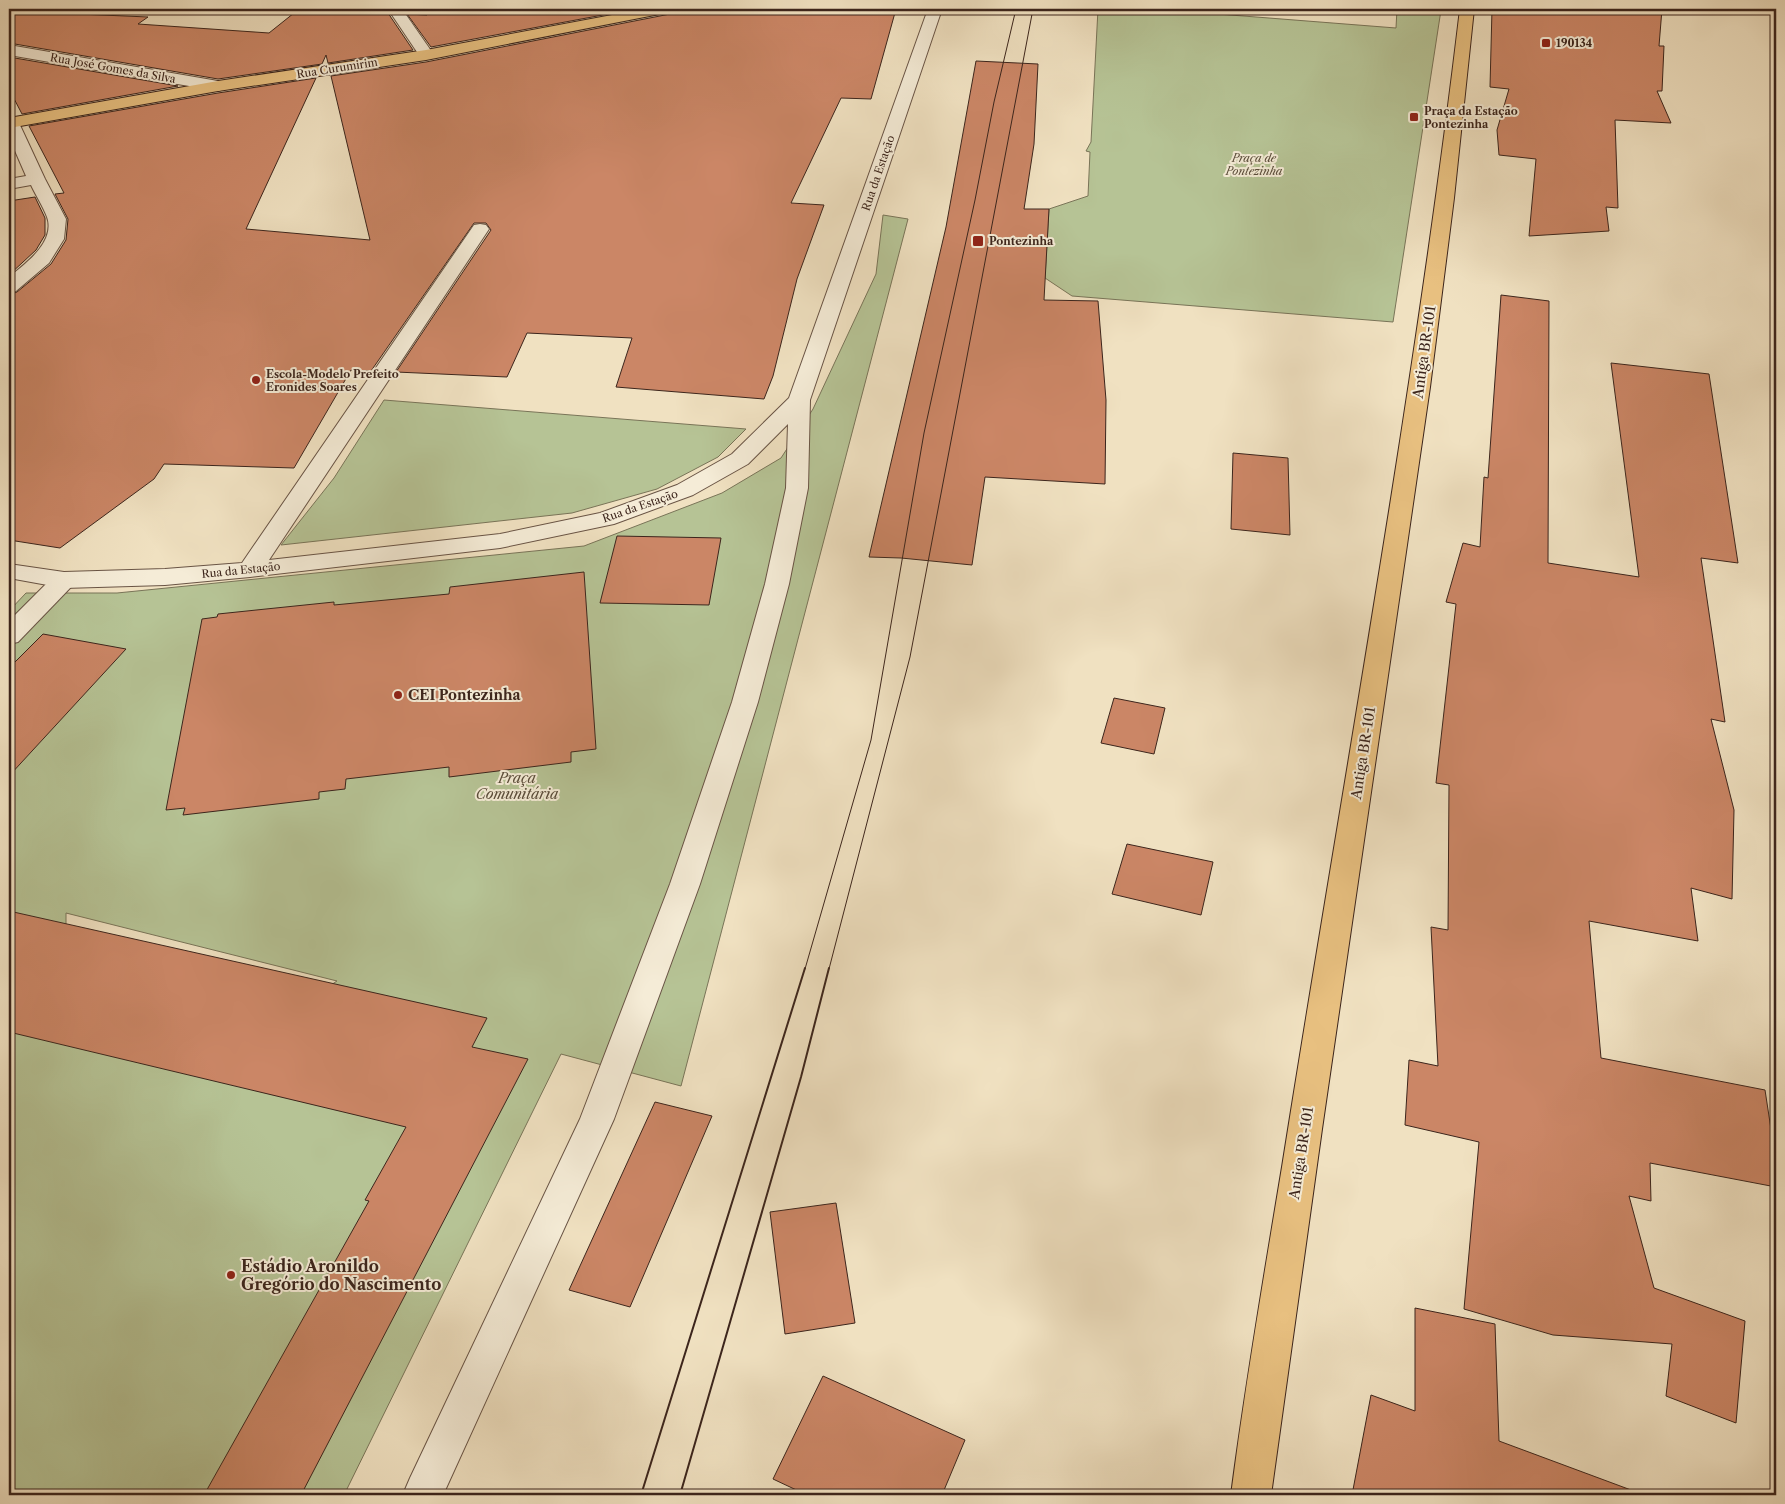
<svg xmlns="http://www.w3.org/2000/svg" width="1785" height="1504" viewBox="0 0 1785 1504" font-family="'Libre Caslon Text',serif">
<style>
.green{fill:#b6c395;stroke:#797458;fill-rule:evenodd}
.building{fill:#cb8666;stroke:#3c251c}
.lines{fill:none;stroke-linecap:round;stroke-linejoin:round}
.lane-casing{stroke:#695445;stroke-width:2}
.street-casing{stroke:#695445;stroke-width:2}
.primary-casing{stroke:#3c251c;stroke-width:2}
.lane{fill:#f5ecd7;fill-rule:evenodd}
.street{fill:#f5ecd7;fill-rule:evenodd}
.primary{fill:#e8c080;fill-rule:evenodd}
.tram-far1{stroke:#3c251c;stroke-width:1}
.tram{stroke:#3c251c;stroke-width:2}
.poi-dot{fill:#8f2418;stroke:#f5ecd7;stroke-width:2}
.labels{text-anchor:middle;stroke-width:4;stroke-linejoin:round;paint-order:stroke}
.far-poi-label{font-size:11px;font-weight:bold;fill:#3c251c;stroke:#f5ecd7;text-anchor:start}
.far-street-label{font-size:11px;fill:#3c251c;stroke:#f5ecd7}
.far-park-label{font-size:11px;font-style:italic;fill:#5a4c3a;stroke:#f5ecd7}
.street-label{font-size:14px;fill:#3c251c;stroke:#f5ecd7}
.poi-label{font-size:14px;font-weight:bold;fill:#3c251c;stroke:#f5ecd7;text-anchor:start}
.park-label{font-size:14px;font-style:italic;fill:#5a4c3a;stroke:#f5ecd7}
.near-poi-label{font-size:16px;font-weight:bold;fill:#3c251c;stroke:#f5ecd7;text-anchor:start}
</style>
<rect width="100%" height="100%" fill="#f0e1c1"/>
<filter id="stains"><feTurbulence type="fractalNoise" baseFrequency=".004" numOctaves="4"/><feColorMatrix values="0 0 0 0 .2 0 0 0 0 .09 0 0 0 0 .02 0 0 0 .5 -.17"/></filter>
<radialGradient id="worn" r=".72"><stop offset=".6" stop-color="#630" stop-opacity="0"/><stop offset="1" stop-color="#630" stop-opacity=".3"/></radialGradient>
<g class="green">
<path d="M 1098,9 L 1154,9 L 1396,28 L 1397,9 L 1441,10 L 1393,322 L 1072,296 L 1045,278 L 1049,209 L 1088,196 L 1090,152 L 1086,151 L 1091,142 Z"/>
<path d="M 883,215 L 908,219 L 681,1086 L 561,1054 L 344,1495 L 9,1495 L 9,611 L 26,593 L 117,593 L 584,546 L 722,493 L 781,458 L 813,409 L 876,274 ZM 66,913 L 337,981 L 317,994 L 66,930 Z"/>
<path d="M 384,400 L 746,429 L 718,457 L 657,489 L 572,513 L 281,545 L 334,478 Z"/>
</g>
<g class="building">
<path d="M 299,9 L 348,9 L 347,10 L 388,13 L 413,50 L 328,63 L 326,55 L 322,64 L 218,79 L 9,43 L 9,11 L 148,17 L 138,24 L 269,33 Z"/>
<path d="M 423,9 L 635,9 L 431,47 L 407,14 L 427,15 Z"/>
<path d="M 674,9 L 896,9 L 871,99 L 841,98 L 791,203 L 824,205 L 797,279 L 773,376 L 764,399 L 616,387 L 632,338 L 527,333 L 507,377 L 396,372 L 491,230 L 486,223 L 474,223 L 371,371 L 351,370 L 294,468 L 164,464 L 154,479 L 60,548 L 9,540 L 9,295 L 17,292 L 51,264 L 66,240 L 68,219 L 55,194 L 64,193 L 29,126 L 218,93 L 316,78 L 246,229 L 370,240 L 331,76 L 426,62 L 670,14 Z"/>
<path d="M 1492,9 L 1662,9 L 1659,46 L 1664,46 L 1662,91 L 1657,91 L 1671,123 L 1615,120 L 1618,208 L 1606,207 L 1609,231 L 1529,236 L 1536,159 L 1499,155 L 1497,130 L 1509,89 L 1490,87 Z"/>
<path d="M 9,57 L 178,86 L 22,114 L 9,89 Z"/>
<path d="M 976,61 L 1038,64 L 1034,144 L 1024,209 L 1049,209 L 1044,300 L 1098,301 L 1106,400 L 1105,484 L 985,477 L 972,565 L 901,558 L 869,557 L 946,227 Z"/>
<path d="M 35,197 L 45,218 L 45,235 L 36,250 L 9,275 L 9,201 Z"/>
<path d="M 1501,295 L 1549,301 L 1548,563 L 1639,577 L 1611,363 L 1709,374 L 1738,563 L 1701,558 L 1725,722 L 1711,719 L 1734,810 L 1732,899 L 1691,888 L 1698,941 L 1589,921 L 1601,1058 L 1765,1090 L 1776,1162 L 1776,1187 L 1650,1163 L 1651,1201 L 1629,1196 L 1654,1288 L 1745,1321 L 1736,1423 L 1666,1396 L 1672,1344 L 1553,1335 L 1464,1309 L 1479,1142 L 1405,1125 L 1409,1060 L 1438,1066 L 1431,927 L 1448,930 L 1449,785 L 1436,783 L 1456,604 L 1446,602 L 1463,543 L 1480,547 L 1484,477 L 1488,478 Z"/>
<path d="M 1233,453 L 1288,458 L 1290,535 L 1231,529 Z"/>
<path d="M 617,536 L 721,538 L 709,605 L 600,603 Z"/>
<path d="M 584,572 L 596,749 L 571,752 L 571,762 L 449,777 L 449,767 L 346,779 L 345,789 L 319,792 L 319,799 L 183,815 L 185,808 L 166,810 L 202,619 L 217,617 L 218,614 L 266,609 L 334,602 L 334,605 L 449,594 L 450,587 Z"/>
<path d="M 43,634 L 126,649 L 9,776 L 9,668 Z"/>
<path d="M 1114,698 L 1165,708 L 1154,754 L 1101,743 Z"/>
<path d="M 1127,844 L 1213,862 L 1201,915 L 1112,894 Z"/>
<path d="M 9,911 L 487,1018 L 472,1047 L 528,1059 L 301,1495 L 204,1495 L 369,1201 L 365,1200 L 406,1127 L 9,1032 Z"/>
<path d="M 655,1102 L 712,1116 L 630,1307 L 569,1290 Z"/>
<path d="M 836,1203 L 855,1323 L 785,1334 L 770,1212 Z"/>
<path d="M 1415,1308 L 1495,1324 L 1499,1441 L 1631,1490 L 1630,1495 L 1352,1495 L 1371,1395 L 1415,1411 Z"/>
<path d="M 823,1376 L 965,1440 L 942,1495 L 807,1495 L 773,1479 Z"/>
</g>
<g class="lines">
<defs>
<path id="lane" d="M 64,572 L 73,575 L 76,580 L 73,585 L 18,642 L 9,644 L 9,621 L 55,575 Z"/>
<g id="street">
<path d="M 388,9 L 402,9 L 434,55 L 431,58 L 421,58 Z"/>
<path d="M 928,9 L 942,9 L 810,400 L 808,488 L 789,584 L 758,702 L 700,884 L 614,1119 L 443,1495 L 405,1495 L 404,1492 L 410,1478 L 580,1119 L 670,884 L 732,702 L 765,584 L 786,488 L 788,424 L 748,464 L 693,495 L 614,524 L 500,548 L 250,577 L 165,585 L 64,588 L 9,578 L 9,564 L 64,572 L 165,569 L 242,563 L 474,225 L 480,224 L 486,225 L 489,229 L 269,560 L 500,534 L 600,513 L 677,485 L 732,454 L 789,398 Z"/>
<path d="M 9,45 L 218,81 L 224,83 L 226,86 L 224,89 L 218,91 L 9,55 Z"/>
<path d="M 11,118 L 17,120 L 19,123 L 45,179 L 66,219 L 64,239 L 49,263 L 16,291 L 9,293 L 9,277 C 25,264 56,242 47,217 C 43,206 36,196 31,185 L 9,189 L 9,179 L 26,176 L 9,137 L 9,119 Z"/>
</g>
<g id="primary">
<path d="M 644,9 L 672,9 L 670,12 L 665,13 L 426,60 L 218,91 L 9,128 L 9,118 L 218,81 L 426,50 Z"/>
<path d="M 1460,9 L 1474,9 L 1454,198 L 1430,387 L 1322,1129 L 1271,1495 L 1231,1495 C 1245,1386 1264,1276 1282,1167 C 1343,781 1414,397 1460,9 Z"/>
</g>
</defs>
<use href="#lane" class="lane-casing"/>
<use href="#street" class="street-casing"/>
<use href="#primary" class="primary-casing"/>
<use href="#lane" class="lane"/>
<use href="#street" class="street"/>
<use href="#primary" class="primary"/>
<g class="tram-far1">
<path d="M 805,969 L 871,740 L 924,433 L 975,200 L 994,102 L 1016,9"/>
<path d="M 829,969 L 910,657 L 1033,9"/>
</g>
<g class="tram">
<path d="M 641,1495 L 805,968"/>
<path d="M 680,1495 L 801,1077 L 829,968"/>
</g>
</g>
<g class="poi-dot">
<rect x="1541" y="38" width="10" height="10" rx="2.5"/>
<rect x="1409" y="112" width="10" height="10" rx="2.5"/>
<rect x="972" y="235" width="12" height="12" rx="2.5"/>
<circle cx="256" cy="380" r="5"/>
<circle cx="398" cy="695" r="5"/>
<circle cx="231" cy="1275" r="5"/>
</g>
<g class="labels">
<g class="far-poi-label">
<text x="1556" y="47">190134</text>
<text x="1424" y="115">Praça da Estação<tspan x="1424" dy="13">Pontezinha</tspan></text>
<text x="989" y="245">Pontezinha</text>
<text x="266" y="378">Escola-Modelo Prefeito<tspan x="266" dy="13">Eronides Soares</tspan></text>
</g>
<g class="far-street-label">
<text transform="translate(113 68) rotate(10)" y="4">Rua José Gomes da Silva</text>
<text transform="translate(337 68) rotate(-9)" y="4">Rua Curumirim</text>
<text transform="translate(878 173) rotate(-71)" y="4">Rua da Estação</text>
<text transform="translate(640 506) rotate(-19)" y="4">Rua da Estação</text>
<text transform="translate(241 570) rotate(-6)" y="4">Rua da Estação</text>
</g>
<g class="far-park-label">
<text x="1254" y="162">Praça de<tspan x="1254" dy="13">Pontezinha</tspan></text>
</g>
<g class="street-label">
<text transform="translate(1424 352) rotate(-82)" y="5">Antiga BR-101</text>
<text transform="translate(1363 753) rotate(-81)" y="5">Antiga BR-101</text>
<text transform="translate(1301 1153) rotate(-81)" y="5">Antiga BR-101</text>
</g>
<g class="poi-label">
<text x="408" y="700">CEI Pontezinha</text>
</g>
<g class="park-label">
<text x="517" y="783">Praça<tspan x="517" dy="16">Comunitária</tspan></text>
</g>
<g class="near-poi-label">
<text x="241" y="1272">Estádio Aronildo<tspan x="241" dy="18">Gregório do Nascimento</tspan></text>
</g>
</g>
<rect width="1785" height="1504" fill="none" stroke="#f0e1c1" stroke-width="30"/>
<rect x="10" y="10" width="1765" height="1484" fill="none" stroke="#3c251c" stroke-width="2.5"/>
<rect x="15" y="15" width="1755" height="1474" fill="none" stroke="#3c251c"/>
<rect width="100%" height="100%" filter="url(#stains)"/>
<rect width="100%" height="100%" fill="url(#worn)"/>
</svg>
